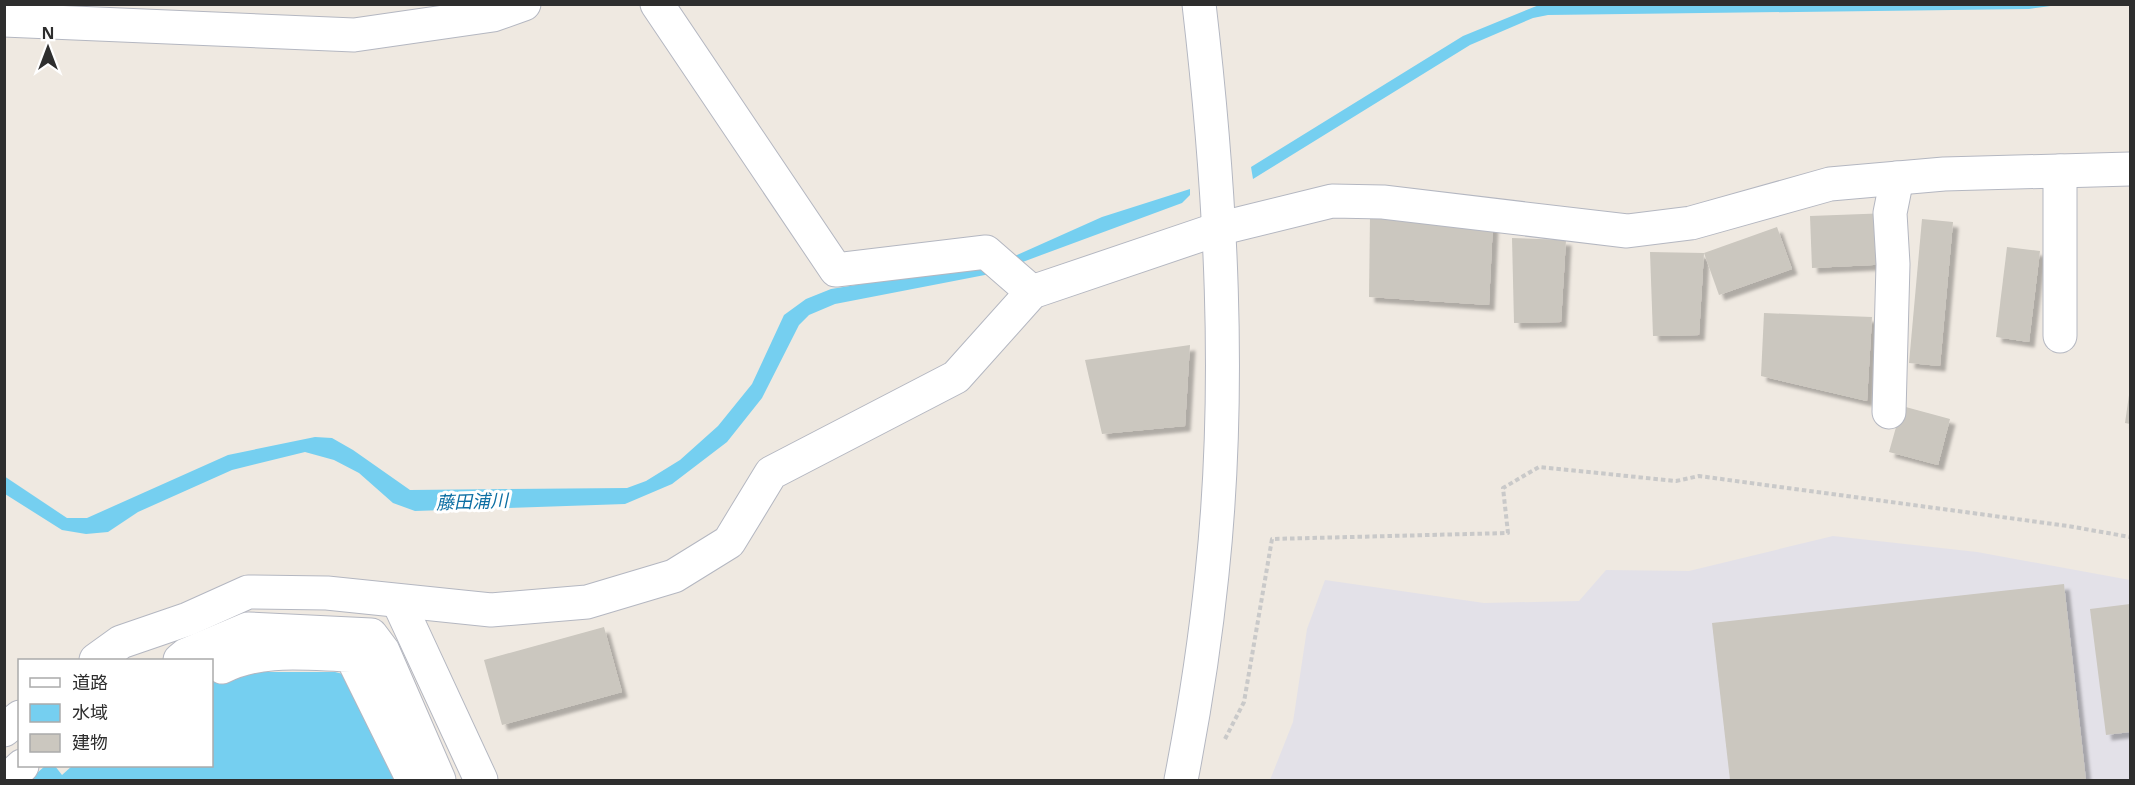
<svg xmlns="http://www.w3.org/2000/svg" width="2135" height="785" viewBox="0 0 2135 785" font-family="'Noto Sans','Noto Sans JP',sans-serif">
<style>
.industrial{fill:#e3e1e8}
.water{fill:#75cff0}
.building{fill:#cbc7bf;filter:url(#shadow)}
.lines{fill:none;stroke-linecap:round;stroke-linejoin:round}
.minor-casing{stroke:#b4b7c1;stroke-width:35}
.path{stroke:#c9c9c9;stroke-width:4;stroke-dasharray:4.5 3;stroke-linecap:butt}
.minor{stroke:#fff;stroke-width:33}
.labels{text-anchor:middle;stroke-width:6;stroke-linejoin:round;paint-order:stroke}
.water-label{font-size:18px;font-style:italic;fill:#0d6fa3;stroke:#fff}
</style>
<defs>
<filter id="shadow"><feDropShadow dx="5.5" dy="5.5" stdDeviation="1.5" flood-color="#0004"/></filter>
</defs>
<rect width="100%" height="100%" fill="#efe9e1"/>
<path class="industrial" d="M 1833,536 L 1977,552 L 2130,580 L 2130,780 L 1270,780 L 1293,722 L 1307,629 L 1325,580 L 1484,603 L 1579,601 L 1606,570 L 1689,571 Z"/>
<g class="water">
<path d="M 1539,5 L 1539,4 L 2058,5 L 2029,9 L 1548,15 L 1533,18 L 1470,45 L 1253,179 L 1251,167 L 1463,36 Z"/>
<path d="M 1190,189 L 1190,195 L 1182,203 L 990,274 L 835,304 L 809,315 L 799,325 L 762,398 L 727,442 L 672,484 L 625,504 L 415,511 L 393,503 L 359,473 L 334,460 L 305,452 L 232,470 L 138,512 L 108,532 L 86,534 L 62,530 L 5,494 L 4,476 L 67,518 L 87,518 L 228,455 L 315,437 L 332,438 L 353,450 L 410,490 L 627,488 L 646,481 L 680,460 L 718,426 L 752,384 L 784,315 L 806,299 L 831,289 L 985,264 L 1017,255 L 1102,217 Z"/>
<path d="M 212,660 L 224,684 L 248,672 L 335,672 L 347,675 L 397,780 L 29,780 L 45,766 L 55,766 L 62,775 L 72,766 L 212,766 Z"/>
</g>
<g class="building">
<path d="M 1890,213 L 1893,264 L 1812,268 L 1810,216 Z"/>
<path d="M 1370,215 L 1493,223 L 1489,305 L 1369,297 Z"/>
<path d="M 1922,219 L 1953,222 L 1940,366 L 1909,363 Z"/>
<path d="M 1777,227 L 1792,269 L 1719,295 L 1704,253 Z"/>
<path d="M 1512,238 L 1566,240 L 1561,322 L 1514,323 Z"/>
<path d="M 2007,247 L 2040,251 L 2029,342 L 1996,337 Z"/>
<path d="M 1650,252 L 1704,253 L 1699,335 L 1653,336 Z"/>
<path d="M 1764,313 L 1872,317 L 1867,401 L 1761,376 Z"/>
<path d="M 1190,345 L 1185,426 L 1102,434 L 1085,360 Z"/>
<path d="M 2129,395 L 2130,395 L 2130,424 L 2125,423 Z"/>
<path d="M 1902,406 L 1950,419 L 1938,465 L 1889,452 Z"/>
<path d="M 2064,584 L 2086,780 L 1730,780 L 1712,623 Z"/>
<path d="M 2130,604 L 2130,732 L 2106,735 L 2090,609 Z"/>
<path d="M 604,627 L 622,692 L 502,725 L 484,660 Z"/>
</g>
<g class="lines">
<defs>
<g id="minor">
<path d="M 657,4 L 836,270 L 986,252 L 1032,292"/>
<path d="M 4,20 L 354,35 L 493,15 L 524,4"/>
<path d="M 2060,171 L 2060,336"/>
<path d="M 1889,412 L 1893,264 L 1890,213 L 1897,178"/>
<path d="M 398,601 L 481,780"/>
<path d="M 96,660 L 121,642 L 188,619 L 248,592 L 327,593 L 491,610 L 587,602 L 674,576 L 729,542 L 771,473 L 956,377 L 1032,292 L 1218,229 L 1332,201 L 1383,202 L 1627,231 L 1691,223 L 1830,184 L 1944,174 L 2130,169"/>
<path d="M 180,660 L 186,655 L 248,629 L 371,635 L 383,651 L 439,780"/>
<path d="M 222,667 C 262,647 307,654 351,655 L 413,780"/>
<path d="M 4,730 L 20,717"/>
<path d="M 7,780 L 22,766"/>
<path d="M 1181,780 C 1194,713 1205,643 1212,574 C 1232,386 1221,192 1199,4"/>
</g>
</defs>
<use href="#minor" class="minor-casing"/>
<path class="path" d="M 1225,739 L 1244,702 L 1272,539 L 1508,533 L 1503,488 L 1539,467 L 1676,481 L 1699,476 L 2068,526 L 2130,537"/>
<use href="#minor" class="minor"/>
</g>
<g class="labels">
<g class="water-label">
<text transform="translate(472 502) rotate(-2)" y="6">藤田浦川</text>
</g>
</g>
<rect width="2135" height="785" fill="none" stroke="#2e2e2e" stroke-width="12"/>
<rect x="18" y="659" width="195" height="108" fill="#ffffff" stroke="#ababab" stroke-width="1.5"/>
<rect x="30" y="678" width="30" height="9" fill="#ffffff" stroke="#ababab" stroke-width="1.5"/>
<text x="72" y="689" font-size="18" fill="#2e2e2e">道路</text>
<rect x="30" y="704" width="30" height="18" fill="#75cff0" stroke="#ababab" stroke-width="1.5"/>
<text x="72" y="719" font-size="18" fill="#2e2e2e">水域</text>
<rect x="30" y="734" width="30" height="18" fill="#cbc7bf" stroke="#ababab" stroke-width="1.5"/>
<text x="72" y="749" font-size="18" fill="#2e2e2e">建物</text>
<g transform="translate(48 48)" stroke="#ffffff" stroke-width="4.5" paint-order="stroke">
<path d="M0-4.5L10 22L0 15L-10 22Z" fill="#2e2e2e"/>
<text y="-9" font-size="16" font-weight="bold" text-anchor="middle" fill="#2e2e2e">N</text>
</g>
</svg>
